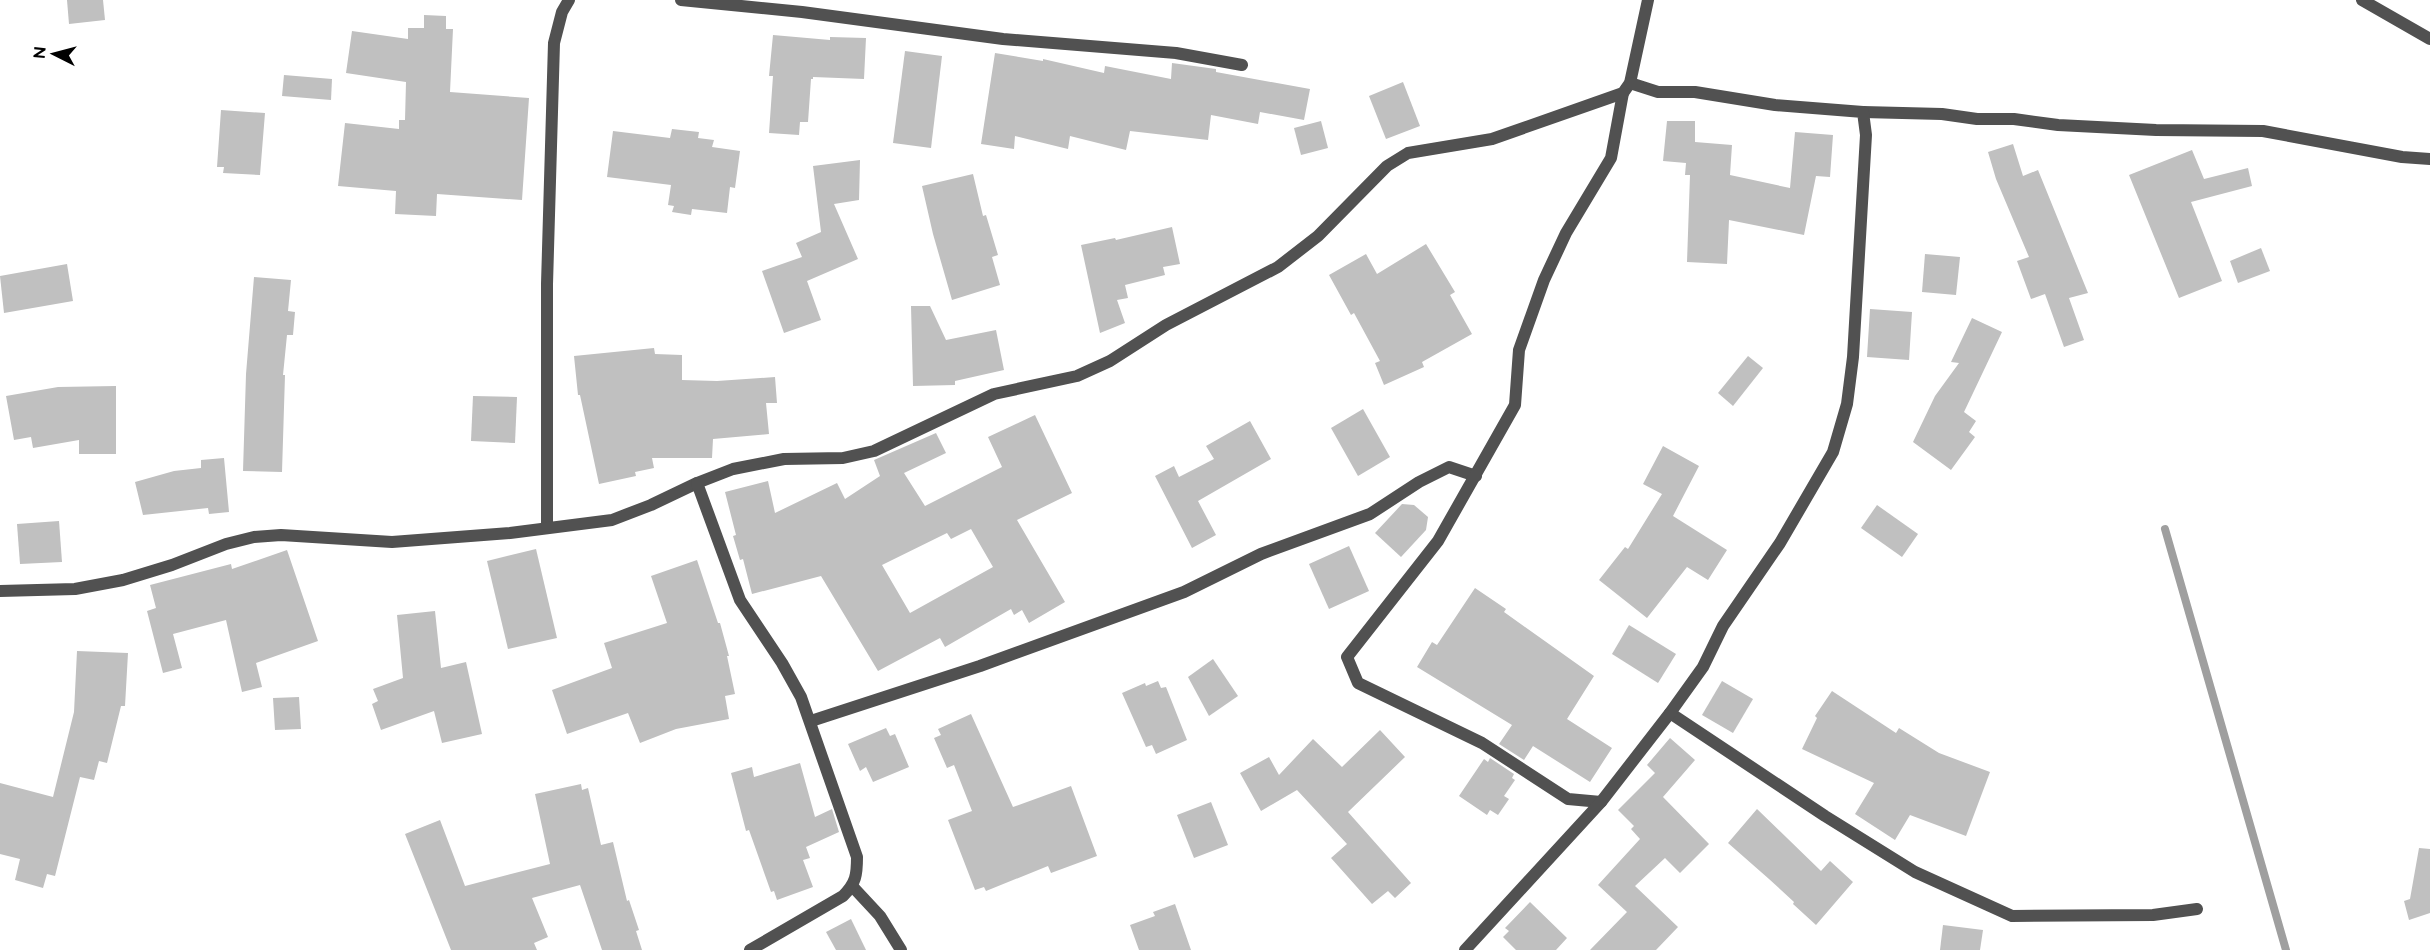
<svg xmlns="http://www.w3.org/2000/svg" width="2430" height="950" viewBox="0 0 2430 950" font-family="Raleway,sans-serif">
<style>
.lines{fill:none;stroke-linecap:round;stroke-linejoin:round}
.stream{stroke:#9f9f9f;stroke-width:8}
.building{fill:#c0c0c0;fill-rule:evenodd}
.street{stroke:#515151;stroke-width:12}
</style>
<rect width="100%" height="100%" fill="#fff"/>
<g class="lines">
<path class="stream" d="M 2165,529 L 2286,950"/>
</g>
<g class="building">
<path d="M 67,0 L 103,0 L 105,20 L 69,24 Z"/>
<path d="M 424,15 L 446,16 L 446,29 L 453,29 L 450,92 L 529,98 L 522,200 L 437,194 L 436,216 L 395,214 L 396,191 L 338,186 L 345,123 L 399,129 L 399,120 L 405,120 L 406,82 L 346,73 L 352,31 L 408,39 L 408,28 L 424,28 Z"/>
<path d="M 773,35 L 830,40 L 830,37 L 866,38 L 864,79 L 813,77 L 813,79 L 811,79 L 808,122 L 800,122 L 799,135 L 769,133 L 773,76 L 769,76 Z"/>
<path d="M 905,51 L 942,56 L 931,148 L 893,143 Z"/>
<path d="M 995,53 L 1043,61 L 1043,59 L 1104,73 L 1105,66 L 1171,79 L 1172,63 L 1216,69 L 1216,72 L 1310,89 L 1304,120 L 1260,112 L 1258,124 L 1211,115 L 1208,140 L 1130,131 L 1126,150 L 1070,136 L 1068,149 L 1015,136 L 1014,149 L 981,144 Z"/>
<path d="M 284,75 L 332,79 L 331,100 L 282,96 Z"/>
<path d="M 1403,82 L 1420,126 L 1386,139 L 1369,96 Z"/>
<path d="M 221,110 L 265,113 L 260,175 L 223,173 L 224,167 L 217,167 Z"/>
<path d="M 1321,121 L 1328,148 L 1301,155 L 1294,128 Z"/>
<path d="M 1667,121 L 1695,121 L 1695,142 L 1732,145 L 1730,175 L 1790,188 L 1795,132 L 1833,135 L 1830,177 L 1816,176 L 1804,235 L 1729,220 L 1727,264 L 1687,262 L 1690,175 L 1685,175 L 1686,163 L 1663,161 Z"/>
<path d="M 672,129 L 699,132 L 698,138 L 714,140 L 712,147 L 740,151 L 735,188 L 730,187 L 727,213 L 692,209 L 691,215 L 672,212 L 674,206 L 668,205 L 671,185 L 607,177 L 613,131 L 670,138 Z"/>
<path d="M 2013,144 L 2023,176 L 2038,170 L 2088,293 L 2069,298 L 2084,340 L 2064,347 L 2045,294 L 2031,299 L 2017,261 L 2029,257 L 1996,179 L 1988,152 Z"/>
<path d="M 2192,150 L 2204,179 L 2248,168 L 2252,186 L 2191,202 L 2222,281 L 2179,298 L 2129,175 Z"/>
<path d="M 860,160 L 859,200 L 834,204 L 858,259 L 807,281 L 821,320 L 784,333 L 762,271 L 802,257 L 796,243 L 821,232 L 813,166 Z"/>
<path d="M 973,174 L 983,216 L 986,215 L 998,255 L 992,257 L 1000,285 L 952,300 L 933,234 L 922,186 Z"/>
<path d="M 1172,227 L 1180,264 L 1163,267 L 1165,275 L 1125,285 L 1128,298 L 1117,300 L 1125,323 L 1100,333 L 1081,245 L 1115,238 L 1116,240 Z"/>
<path d="M 1426,244 L 1455,292 L 1450,295 L 1472,334 L 1422,362 L 1424,367 L 1384,385 L 1375,363 L 1380,361 L 1354,313 L 1351,315 L 1329,275 L 1366,254 L 1377,274 Z"/>
<path d="M 2261,248 L 2270,271 L 2238,283 L 2230,261 Z"/>
<path d="M 1925,254 L 1960,257 L 1956,295 L 1922,292 Z"/>
<path d="M 67,264 L 73,301 L 4,313 L 0,276 Z"/>
<path d="M 254,277 L 291,280 L 288,311 L 295,312 L 293,335 L 287,335 L 283,375 L 285,375 L 282,472 L 243,471 L 246,374 Z"/>
<path d="M 911,306 L 930,306 L 946,340 L 996,330 L 1004,370 L 955,381 L 955,385 L 913,386 Z"/>
<path d="M 1870,309 L 1912,312 L 1909,360 L 1867,357 Z"/>
<path d="M 1972,318 L 2002,332 L 1964,412 L 1976,421 L 1969,432 L 1975,437 L 1951,470 L 1913,442 L 1935,396 L 1959,363 L 1951,362 Z"/>
<path d="M 654,348 L 655,354 L 682,355 L 682,380 L 717,381 L 775,377 L 777,403 L 766,403 L 769,434 L 713,439 L 712,458 L 652,458 L 654,468 L 635,472 L 636,476 L 599,484 L 580,395 L 578,395 L 574,356 Z"/>
<path d="M 1748,356 L 1763,368 L 1733,406 L 1718,393 Z"/>
<path d="M 116,386 L 116,454 L 79,454 L 79,440 L 33,448 L 31,437 L 14,440 L 6,396 L 58,387 Z"/>
<path d="M 473,396 L 517,397 L 515,443 L 471,441 Z"/>
<path d="M 1363,409 L 1390,457 L 1358,476 L 1331,428 Z"/>
<path d="M 1035,415 L 1072,493 L 1017,520 L 1065,602 L 1029,623 L 1022,610 L 1014,615 L 1011,609 L 945,647 L 940,638 L 878,671 L 821,576 L 752,594 L 743,559 L 740,560 L 733,536 L 736,535 L 725,492 L 768,481 L 775,513 L 837,483 L 845,499 L 880,476 L 874,460 L 936,433 L 946,453 L 904,473 L 925,506 L 1002,467 L 988,437 ZM 971,529 L 993,567 L 910,613 L 882,565 L 947,533 L 951,539 Z"/>
<path d="M 1250,421 L 1271,459 L 1198,501 L 1216,535 L 1192,548 L 1155,476 L 1174,466 L 1179,477 L 1214,459 L 1206,446 Z"/>
<path d="M 1663,446 L 1699,466 L 1673,516 L 1727,550 L 1708,580 L 1687,567 L 1647,618 L 1599,580 L 1625,547 L 1628,549 L 1662,494 L 1643,484 Z"/>
<path d="M 224,458 L 229,512 L 209,514 L 208,508 L 143,515 L 135,482 L 174,471 L 201,468 L 201,460 Z"/>
<path d="M 1402,504 L 1414,505 L 1428,517 L 1426,530 L 1401,557 L 1375,533 Z"/>
<path d="M 1877,505 L 1918,534 L 1902,557 L 1861,528 Z"/>
<path d="M 59,521 L 62,562 L 20,564 L 17,524 Z"/>
<path d="M 1349,546 L 1369,591 L 1329,609 L 1309,564 Z"/>
<path d="M 536,549 L 557,638 L 508,649 L 487,561 Z"/>
<path d="M 287,550 L 318,641 L 256,663 L 262,687 L 242,692 L 226,620 L 173,634 L 182,668 L 163,673 L 147,611 L 156,608 L 150,585 L 231,564 L 232,569 Z"/>
<path d="M 697,560 L 718,623 L 720,623 L 729,656 L 727,656 L 735,694 L 725,696 L 729,719 L 676,729 L 640,743 L 628,713 L 567,734 L 552,690 L 612,668 L 604,643 L 667,623 L 651,576 Z"/>
<path d="M 1475,588 L 1506,609 L 1504,612 L 1594,676 L 1567,719 L 1612,748 L 1590,782 L 1533,746 L 1524,760 L 1499,744 L 1512,725 L 1417,667 L 1432,642 L 1437,645 Z"/>
<path d="M 435,611 L 441,668 L 466,662 L 482,734 L 442,743 L 434,711 L 381,730 L 372,704 L 378,701 L 373,689 L 403,678 L 397,615 Z"/>
<path d="M 1629,625 L 1676,654 L 1658,683 L 1612,654 Z"/>
<path d="M 77,651 L 128,653 L 125,706 L 121,706 L 107,763 L 99,761 L 94,780 L 80,777 L 55,876 L 47,874 L 43,888 L 15,880 L 20,859 L 0,854 L 0,783 L 53,797 L 74,712 Z"/>
<path d="M 1213,659 L 1238,696 L 1209,716 L 1188,677 Z"/>
<path d="M 1158,681 L 1161,688 L 1166,687 L 1187,740 L 1156,754 L 1152,745 L 1146,747 L 1122,693 L 1145,683 L 1146,686 Z"/>
<path d="M 1722,681 L 1753,699 L 1733,733 L 1702,715 Z"/>
<path d="M 1832,691 L 1896,733 L 1899,728 L 1939,753 L 1990,772 L 1966,836 L 1910,815 L 1895,840 L 1855,814 L 1874,783 L 1802,749 L 1817,718 L 1815,716 Z"/>
<path d="M 299,697 L 301,729 L 275,730 L 273,698 Z"/>
<path d="M 971,714 L 1013,807 L 1071,786 L 1097,856 L 1051,873 L 1048,866 L 986,891 L 984,887 L 975,890 L 948,820 L 972,811 L 954,765 L 947,768 L 934,738 L 941,735 L 938,729 Z"/>
<path d="M 886,728 L 890,736 L 895,734 L 909,767 L 873,782 L 866,767 L 860,771 L 848,744 Z"/>
<path d="M 1380,730 L 1405,757 L 1348,812 L 1411,883 L 1395,898 L 1388,891 L 1372,904 L 1331,858 L 1347,844 L 1297,790 L 1261,811 L 1240,773 L 1269,757 L 1279,775 L 1313,739 L 1342,767 Z"/>
<path d="M 1670,738 L 1695,760 L 1663,797 L 1709,844 L 1680,873 L 1665,858 L 1635,886 L 1678,927 L 1656,950 L 1590,950 L 1627,912 L 1598,885 L 1640,839 L 1631,829 L 1634,826 L 1618,810 L 1655,773 L 1647,765 Z"/>
<path d="M 1490,758 L 1514,774 L 1512,778 L 1515,780 L 1504,796 L 1509,799 L 1498,815 L 1490,810 L 1487,815 L 1459,796 L 1484,759 L 1488,762 Z"/>
<path d="M 800,763 L 815,817 L 832,809 L 839,832 L 806,847 L 810,858 L 803,860 L 813,887 L 777,900 L 774,891 L 771,892 L 749,830 L 746,831 L 731,773 L 752,767 L 754,777 Z"/>
<path d="M 581,784 L 582,790 L 588,788 L 601,845 L 613,842 L 627,901 L 629,900 L 639,930 L 636,931 L 642,950 L 602,950 L 580,885 L 532,898 L 548,937 L 534,943 L 537,950 L 451,950 L 405,834 L 440,820 L 465,886 L 550,864 L 535,794 Z"/>
<path d="M 1211,802 L 1228,845 L 1194,858 L 1177,815 Z"/>
<path d="M 1757,809 L 1821,871 L 1830,861 L 1853,882 L 1816,925 L 1793,904 L 1794,902 L 1769,879 L 1728,843 Z"/>
<path d="M 2419,848 L 2430,849 L 2430,913 L 2409,920 L 2404,901 L 2410,899 Z"/>
<path d="M 1530,902 L 1567,938 L 1556,950 L 1516,950 L 1503,937 L 1509,931 L 1505,928 Z"/>
<path d="M 1175,904 L 1191,950 L 1139,950 L 1130,925 L 1155,916 L 1153,912 Z"/>
<path d="M 851,919 L 866,950 L 836,950 L 826,932 Z"/>
<path d="M 1943,925 L 1983,930 L 1980,950 L 1940,950 Z"/>
</g>
<g class="lines">
<g class="street">
<path d="M 681,0 L 802,12 L 1003,39 L 1176,53 L 1242,65"/>
<path d="M 2362,0 L 2430,39"/>
<path d="M 1863,112 L 1942,114 L 1977,119 L 2014,119 L 2058,125 L 2156,130 L 2263,131 L 2402,157 L 2430,159"/>
<path d="M 547,528 L 547,284 L 554,43 L 562,12 L 569,0"/>
<path d="M 0,591 L 75,589 L 123,580 L 172,565 L 226,544 L 254,537 L 281,535 L 392,542 L 510,533 L 612,520 L 651,505 L 697,483"/>
<path d="M 1670,713 L 1825,816 L 1915,872 L 2012,916 L 2153,915 L 2197,909"/>
<path d="M 811,721 L 980,666 L 1184,592 L 1261,554 L 1370,514 L 1419,482 L 1449,467 L 1476,476"/>
<path d="M 1601,802 L 1568,799 L 1482,743 L 1358,683 L 1347,657 L 1438,541 L 1515,405 L 1519,350 L 1544,280 L 1566,233 L 1611,158 L 1623,93"/>
<path d="M 853,887 L 880,916 L 901,950"/>
<path d="M 750,950 L 843,896 C 856,883 857,875 857,857 L 801,697 L 782,663 L 740,600 L 697,483 L 733,469 L 784,459 L 843,458 L 874,451 L 994,394 L 1077,376 L 1110,361 L 1166,325 L 1278,267 L 1318,236 L 1387,166 L 1408,153 L 1492,139 L 1623,93 L 1630,83 L 1648,0"/>
<path d="M 1465,950 L 1601,802 L 1670,713 L 1703,667 L 1723,626 L 1780,543 L 1833,452 L 1847,404 L 1853,357 L 1866,135 L 1863,112 L 1775,105 L 1695,92 L 1658,92 L 1630,83"/>
</g>
</g>
<g transform="translate(54 54) rotate(276)" stroke="#ffffff" stroke-width="4.5" paint-order="stroke">
<path d="M0-4.5L10 22L0 15L-10 22Z" fill="#000000"/>
<text y="-9" font-size="16" font-weight="bold" text-anchor="middle" fill="#000000">N</text>
</g>
</svg>
